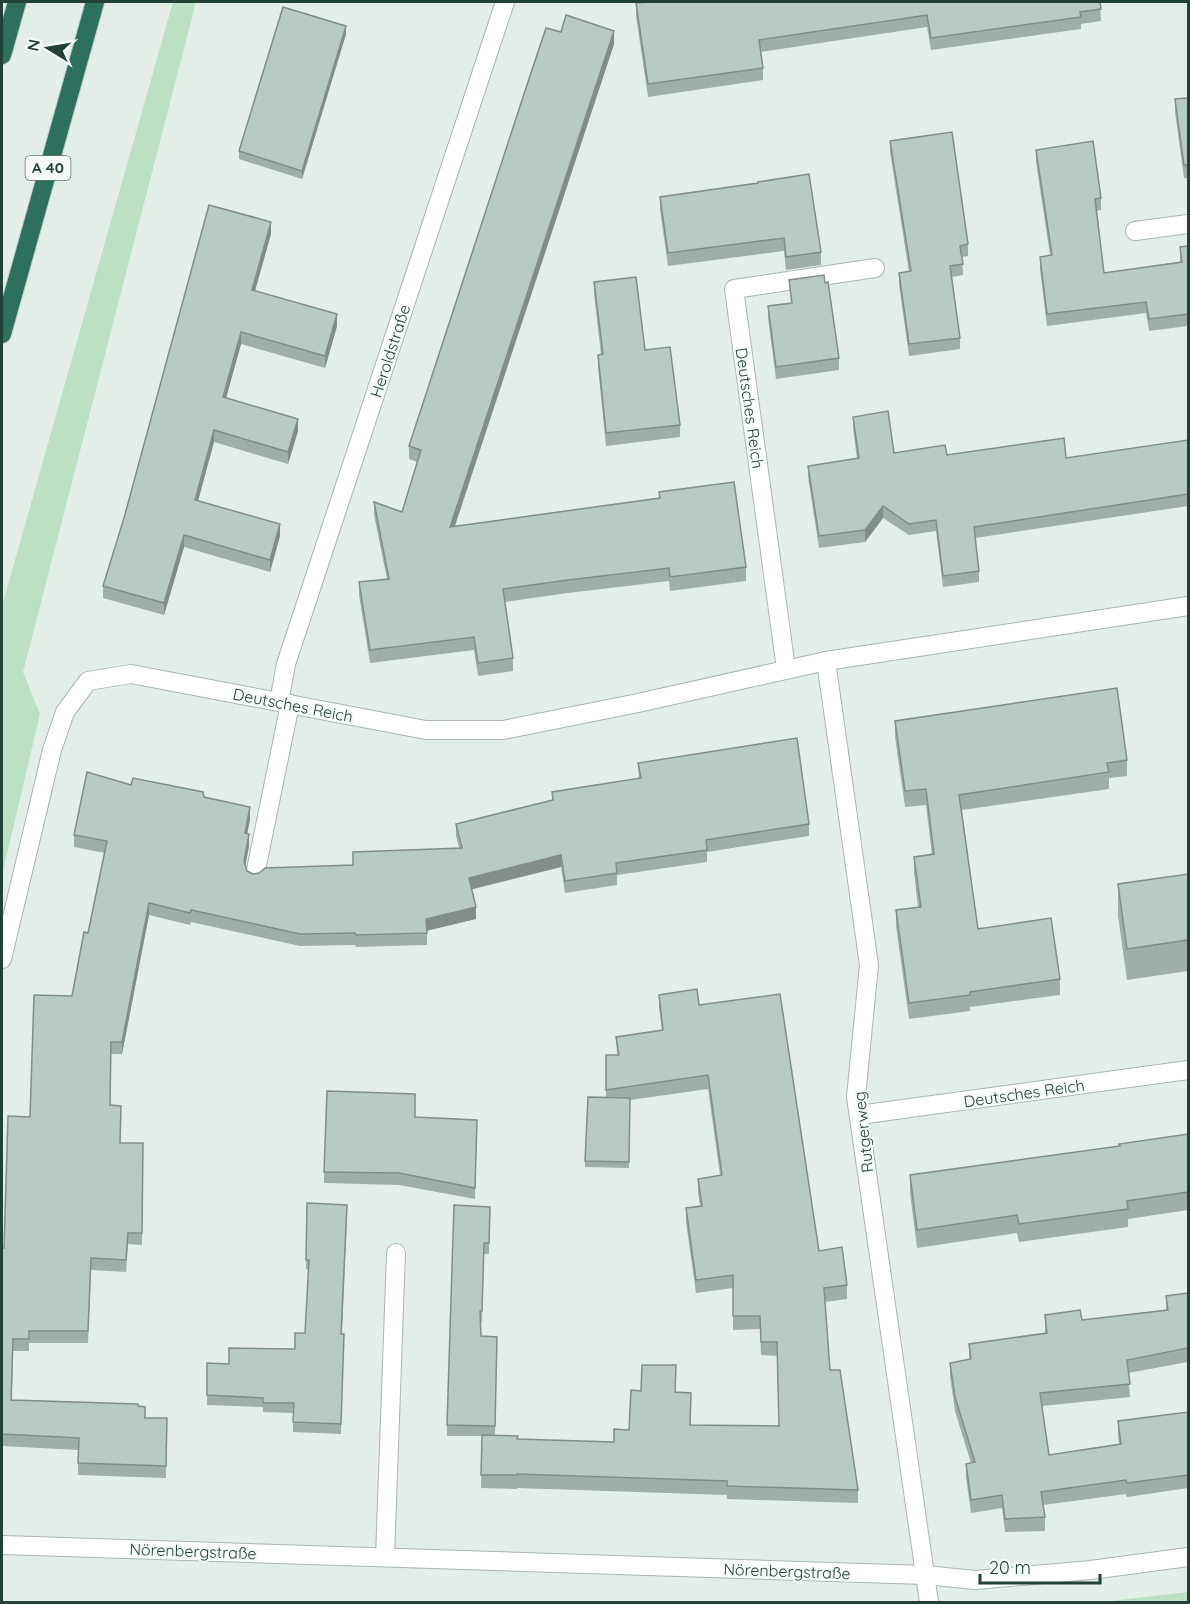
<svg xmlns="http://www.w3.org/2000/svg" width="1190" height="1604" viewBox="0 0 1190 1604" font-family="Quicksand,sans-serif">
<style>
.green{fill:#bce0c4}
.lines{fill:none;stroke-linecap:round;stroke-linejoin:round}
.service-casing{stroke:#a6b7b0;stroke-width:20}
.minor-casing{stroke:#a6b7b0;stroke-width:20}
.motorway-casing{stroke:#c1cac7;stroke-width:20}
.service{stroke:#fff;stroke-width:18}
.minor{stroke:#fff;stroke-width:18}
.motorway{stroke:#2c705d;stroke-width:18}
.wall{fill:#9faea7}
.shaded-wall{fill:#828d88}
.building{fill:#b9cac2;stroke:#828d88;stroke-width:1.5}
.labels{text-anchor:middle;stroke-width:4.5;stroke-linejoin:round;paint-order:stroke}
.shield{fill:#f5faf8;stroke:#617971;stroke-width:1.5}
.shield-label{font-size:15px;font-weight:bold;fill:#224237}
.street-label{font-size:16px;fill:#224237;stroke:#f5faf8}
</style>
<rect width="100%" height="100%" fill="#e4eee9"/>
<g class="green">
<path d="M 173,2 L 196,2 L 23,672 L 40,714 L 2,875 L 2,606 Z"/>
<path d="M 1188,1592 L 1188,1602 L 1102,1602 Z"/>
</g>
<g class="lines">
<defs>
<g id="service">
<path d="M 786,669 L 734,289 L 875,268"/>
<path d="M 255,875 L 290,704"/>
</g>
<g id="minor">
<path d="M 1135,231 L 1188,224"/>
<path d="M 826,661 L 869,965 L 856,1097 L 929,1602"/>
<path d="M 279,702 L 286,664 L 505,2"/>
<path d="M 2,959 L 52,750 L 65,712 L 88,681 L 131,674 L 426,730 L 503,730 L 638,703 L 826,661 L 1188,606"/>
<path d="M 859,1115 L 1188,1070"/>
<path d="M 2,1545 L 925,1575 L 975,1580 L 1091,1570 L 1188,1557"/>
<path d="M 385,1557 L 396,1253"/>
</g>
<g id="motorway">
<path d="M 2,55 L 17,2"/>
<path d="M 2,334 L 95,2"/>
</g>
</defs>
<use href="#service" class="service-casing"/>
<use href="#minor" class="minor-casing"/>
<use href="#motorway" class="motorway-casing"/>
<use href="#service" class="service"/>
<use href="#minor" class="minor"/>
<use href="#motorway" class="motorway"/>
</g>
<g class="wall">
<path d="M 648,2 L 1115,2 L 1100,3 L 1101,21 L 1081,24 L 1081,29 L 931,50 L 927,27 L 760,52 L 763,68 L 763,80 L 648,97 L 636,16 L 636,3 Z"/>
<path d="M 561,32 L 614,44 L 455,526 L 659,498 L 659,492 L 746,567 L 746,581 L 670,591 L 669,581 L 568,593 L 505,602 L 513,658 L 513,671 L 478,676 L 474,650 L 370,663 L 359,595 L 359,582 L 387,579 L 374,515 L 374,502 L 402,512 L 417,462 L 409,459 L 409,446 Z"/>
<path d="M 346,34 L 302,179 L 239,159 L 239,151 Z"/>
<path d="M 1188,98 L 1188,178 L 1184,178 L 1175,112 L 1175,99 Z"/>
<path d="M 890,141 L 968,244 L 968,256 L 962,257 L 963,275 L 952,277 L 960,338 L 960,349 L 909,356 L 899,285 L 899,273 L 909,272 L 890,152 Z"/>
<path d="M 1036,150 L 1101,198 L 1101,210 L 1097,211 L 1104,273 L 1180,262 L 1180,247 L 1188,246 L 1188,326 L 1149,331 L 1146,313 L 1047,326 L 1040,269 L 1040,257 L 1050,255 L 1036,162 Z"/>
<path d="M 758,183 L 821,252 L 821,265 L 786,270 L 784,251 L 668,266 L 660,210 L 660,197 Z"/>
<path d="M 271,234 L 255,290 L 337,326 L 325,368 L 241,344 L 226,398 L 298,431 L 288,464 L 214,442 L 198,501 L 280,536 L 270,572 L 184,547 L 164,615 L 103,598 L 103,586 Z"/>
<path d="M 789,280 L 839,358 L 839,370 L 776,379 L 768,318 L 768,306 L 791,303 Z"/>
<path d="M 594,282 L 645,350 L 680,425 L 680,437 L 606,446 L 598,367 L 598,355 L 601,355 L 594,294 Z"/>
<path d="M 853,417 L 894,453 L 947,455 L 1066,458 L 1188,440 L 1188,506 L 975,538 L 979,571 L 979,582 L 943,587 L 936,531 L 909,535 L 883,518 L 865,542 L 819,548 L 808,477 L 808,466 L 857,459 L 853,428 Z"/>
<path d="M 895,721 L 1127,760 L 1127,776 L 1109,778 L 1109,789 L 962,810 L 978,929 L 1060,979 L 1060,995 L 970,1007 L 970,1011 L 909,1019 L 896,926 L 896,910 L 918,907 L 914,873 L 914,857 L 932,855 L 926,805 L 905,807 L 895,737 Z"/>
<path d="M 638,763 L 809,824 L 809,836 L 707,852 L 707,862 L 617,875 L 617,885 L 565,893 L 561,867 L 472,889 L 476,919 L 427,930 L 427,945 L 356,947 L 355,945 L 300,946 L 191,922 L 190,925 L 149,915 L 122,1054 L 111,1054 L 110,1105 L 121,1117 L 120,1143 L 143,1143 L 142,1245 L 128,1244 L 126,1272 L 91,1270 L 88,1343 L 29,1343 L 29,1351 L 13,1351 L 12,1400 L 138,1406 L 145,1418 L 167,1418 L 166,1478 L 78,1475 L 78,1450 L 2,1446 L 2,1248 L 4,1248 L 30,1117 L 72,996 L 88,933 L 105,853 L 74,847 L 74,835 L 131,785 L 250,819 L 247,834 L 249,846 L 245,866 L 247,871 L 253,874 L 353,865 L 459,848 L 456,836 L 456,824 L 552,801 L 552,792 L 639,779 Z"/>
<path d="M 1188,874 L 1188,971 L 1127,980 L 1118,916 L 1118,884 Z"/>
<path d="M 659,995 L 699,1005 L 819,1251 L 847,1285 L 847,1299 L 825,1302 L 830,1370 L 858,1490 L 858,1503 L 727,1499 L 727,1495 L 517,1488 L 517,1489 L 481,1488 L 482,1436 L 447,1436 L 447,1425 L 490,1207 L 489,1254 L 484,1254 L 482,1322 L 480,1322 L 481,1336 L 497,1337 L 495,1436 L 517,1439 L 614,1442 L 676,1392 L 691,1406 L 690,1425 L 779,1426 L 777,1356 L 761,1355 L 760,1329 L 733,1330 L 733,1288 L 696,1293 L 686,1222 L 686,1208 L 700,1206 L 698,1192 L 698,1179 L 720,1175 L 708,1089 L 630,1100 L 629,1168 L 585,1167 L 585,1161 L 606,1097 L 606,1055 L 617,1055 L 616,1037 L 662,1030 L 659,1008 Z"/>
<path d="M 415,1117 L 477,1120 L 475,1199 L 399,1185 L 324,1183 L 324,1172 Z"/>
<path d="M 1188,1134 L 1188,1210 L 1128,1219 L 1128,1227 L 1019,1242 L 1017,1233 L 917,1248 L 910,1193 L 910,1175 L 1119,1146 Z"/>
<path d="M 307,1203 L 347,1214 L 342,1334 L 341,1434 L 293,1432 L 293,1413 L 263,1412 L 263,1407 L 207,1405 L 207,1363 L 229,1364 L 295,1349 L 305,1333 L 309,1269 L 306,1269 Z"/>
<path d="M 1188,1293 L 1188,1362 L 1128,1373 L 1130,1397 L 1042,1406 L 1049,1455 L 1119,1444 L 1118,1435 L 1118,1421 L 1188,1412 L 1188,1488 L 1127,1497 L 1126,1494 L 1043,1505 L 1045,1517 L 1045,1531 L 1005,1532 L 1002,1508 L 971,1513 L 966,1477 L 966,1464 L 971,1463 L 955,1411 L 950,1376 L 950,1363 L 969,1359 L 969,1344 L 1045,1333 L 1045,1315 L 1082,1320 L 1166,1310 L 1166,1296 Z"/>
</g>
<g class="shaded-wall">
<path d="M 346,26 L 346,34 L 302,179 L 302,171 Z"/>
<path d="M 614,31 L 614,44 L 450,540 L 450,527 Z"/>
<path d="M 271,222 L 271,234 L 252,302 L 252,290 Z"/>
<path d="M 337,314 L 337,326 L 325,368 L 325,356 Z"/>
<path d="M 241,332 L 241,344 L 223,409 L 223,397 Z"/>
<path d="M 298,419 L 298,431 L 288,464 L 288,452 Z"/>
<path d="M 214,430 L 214,442 L 195,512 L 195,500 Z"/>
<path d="M 883,506 L 883,518 L 865,542 L 865,530 Z"/>
<path d="M 280,524 L 280,536 L 270,572 L 270,560 Z"/>
<path d="M 184,535 L 184,547 L 164,615 L 164,603 Z"/>
<path d="M 250,807 L 250,819 L 245,845 L 245,833 Z"/>
<path d="M 249,834 L 249,846 L 244,873 L 244,861 Z"/>
<path d="M 561,855 L 561,867 L 469,890 L 469,878 Z"/>
<path d="M 149,903 L 149,915 L 122,1054 L 122,1042 Z"/>
<path d="M 476,907 L 476,919 L 426,931 L 426,919 Z"/>
</g>
<g class="building">
<path d="M 648,2 L 1100,2 L 1101,9 L 1080,12 L 1081,17 L 931,38 L 927,15 L 759,40 L 763,68 L 648,84 L 636,3 Z"/>
<path d="M 283,7 L 346,26 L 302,171 L 239,151 Z"/>
<path d="M 566,15 L 614,31 L 450,527 L 660,498 L 659,492 L 734,482 L 746,567 L 670,577 L 669,568 L 568,580 L 503,589 L 513,658 L 478,663 L 474,637 L 370,650 L 359,582 L 389,579 L 374,502 L 402,512 L 421,450 L 409,446 L 525,91 L 546,28 L 561,32 Z"/>
<path d="M 1188,98 L 1188,165 L 1184,165 L 1175,99 Z"/>
<path d="M 952,132 L 968,244 L 960,246 L 963,264 L 950,266 L 960,338 L 909,344 L 899,273 L 911,271 L 890,141 Z"/>
<path d="M 1093,141 L 1101,198 L 1095,199 L 1104,273 L 1182,262 L 1180,247 L 1188,246 L 1188,314 L 1149,319 L 1146,302 L 1047,314 L 1040,257 L 1052,255 L 1036,150 Z"/>
<path d="M 809,174 L 821,252 L 786,257 L 784,238 L 668,253 L 660,197 L 758,183 L 758,182 Z"/>
<path d="M 209,205 L 271,222 L 252,290 L 337,314 L 325,356 L 241,332 L 223,397 L 298,419 L 288,452 L 214,430 L 195,500 L 280,524 L 270,560 L 184,535 L 164,603 L 103,586 L 124,518 Z"/>
<path d="M 824,275 L 825,283 L 828,282 L 839,358 L 776,367 L 768,306 L 792,303 L 789,280 Z"/>
<path d="M 636,277 L 645,350 L 670,347 L 680,425 L 606,433 L 598,355 L 603,354 L 594,282 Z"/>
<path d="M 888,411 L 894,453 L 945,445 L 947,455 L 1064,438 L 1066,458 L 1188,440 L 1188,494 L 974,527 L 979,571 L 943,576 L 936,520 L 909,524 L 883,506 L 865,530 L 819,536 L 808,466 L 859,458 L 853,417 Z"/>
<path d="M 1117,688 L 1127,760 L 1107,763 L 1109,772 L 959,795 L 978,929 L 1051,918 L 1060,979 L 970,992 L 970,995 L 909,1003 L 896,910 L 921,907 L 914,857 L 934,854 L 926,789 L 905,791 L 895,721 Z"/>
<path d="M 797,738 L 809,824 L 706,840 L 707,850 L 616,863 L 617,873 L 565,881 L 561,855 L 469,878 L 476,907 L 426,919 L 427,933 L 356,935 L 355,933 L 300,934 L 191,910 L 190,913 L 149,903 L 122,1042 L 111,1042 L 110,1105 L 121,1106 L 120,1143 L 143,1143 L 142,1233 L 128,1233 L 126,1260 L 91,1258 L 88,1331 L 29,1331 L 29,1339 L 13,1339 L 11,1400 L 138,1404 L 138,1406 L 145,1407 L 145,1418 L 167,1418 L 166,1466 L 78,1463 L 79,1438 L 2,1434 L 2,1248 L 4,1248 L 8,1116 L 30,1117 L 34,995 L 72,996 L 84,932 L 88,933 L 107,841 L 74,835 L 87,772 L 131,785 L 133,778 L 203,792 L 204,797 L 250,807 L 245,833 L 249,834 L 244,861 L 247,871 L 253,874 L 259,873 L 265,868 L 353,865 L 353,852 L 462,848 L 456,824 L 553,800 L 552,792 L 641,778 L 638,763 Z"/>
<path d="M 1188,874 L 1188,940 L 1127,949 L 1118,884 Z"/>
<path d="M 697,989 L 699,1005 L 780,994 L 819,1251 L 842,1247 L 847,1285 L 824,1288 L 830,1370 L 840,1370 L 858,1490 L 727,1486 L 727,1481 L 517,1474 L 517,1475 L 481,1475 L 482,1435 L 518,1436 L 517,1439 L 614,1442 L 614,1429 L 629,1430 L 631,1390 L 641,1391 L 642,1365 L 676,1365 L 675,1392 L 691,1393 L 690,1425 L 779,1426 L 777,1342 L 761,1342 L 760,1316 L 733,1316 L 733,1275 L 696,1280 L 686,1208 L 702,1206 L 698,1179 L 722,1175 L 708,1075 L 606,1090 L 606,1055 L 619,1055 L 616,1037 L 663,1030 L 659,995 Z"/>
<path d="M 327,1091 L 415,1094 L 415,1117 L 477,1120 L 475,1188 L 399,1173 L 324,1172 Z"/>
<path d="M 588,1097 L 630,1098 L 629,1162 L 585,1161 Z"/>
<path d="M 1188,1134 L 1188,1192 L 1127,1201 L 1128,1209 L 1019,1224 L 1017,1215 L 917,1230 L 910,1175 L 1120,1146 L 1119,1144 Z"/>
<path d="M 307,1203 L 347,1205 L 341,1334 L 344,1334 L 341,1424 L 293,1422 L 294,1403 L 263,1403 L 263,1398 L 207,1395 L 207,1363 L 229,1364 L 229,1348 L 295,1349 L 295,1333 L 305,1333 L 309,1260 L 306,1260 Z"/>
<path d="M 454,1205 L 490,1207 L 489,1243 L 484,1243 L 482,1311 L 480,1311 L 481,1336 L 497,1337 L 495,1426 L 447,1425 Z"/>
<path d="M 1188,1293 L 1188,1348 L 1127,1360 L 1130,1384 L 1040,1393 L 1049,1455 L 1121,1444 L 1118,1421 L 1188,1412 L 1188,1475 L 1127,1483 L 1126,1480 L 1041,1492 L 1045,1517 L 1005,1519 L 1002,1495 L 971,1500 L 966,1464 L 975,1462 L 955,1397 L 950,1363 L 971,1359 L 969,1344 L 1047,1333 L 1045,1315 L 1080,1310 L 1082,1320 L 1168,1310 L 1166,1296 Z"/>
</g>
<g class="labels">
<rect class="shield" x="25.5" y="156" width="45" height="24" rx="4.5"/>
<g class="shield-label">
<text x="48" y="173">A 40</text>
</g>
<g class="street-label">
<text transform="translate(390 351) rotate(-72)" y="6">Heroldstraße</text>
<text transform="translate(750 408) rotate(82)" y="6">Deutsches Reich</text>
<text transform="translate(293 705) rotate(11)" y="6">Deutsches Reich</text>
<text transform="translate(1024 1093) rotate(-8)" y="6">Deutsches Reich</text>
<text transform="translate(863 1132) rotate(-96)" y="6">Rutgerweg</text>
<text transform="translate(193 1551) rotate(2)" y="6">Nörenbergstraße</text>
<text transform="translate(787 1571) rotate(2)" y="6">Nörenbergstraße</text>
</g>
</g>
<rect width="1190" height="1604" fill="none" stroke="#224237" stroke-width="6"/>
<g transform="translate(48 48) rotate(281)" stroke="#f5faf8" stroke-width="4.5" paint-order="stroke">
<path d="M0-4.5L10 22L0 15L-10 22Z" fill="#224237"/>
<text y="-9" font-size="16" font-weight="bold" text-anchor="middle" fill="#224237">N</text>
</g>
<path d="M980 1574v9h120v-9" fill="none" stroke="#224237" stroke-width="3"/>
<text x="989" y="1574" font-size="18" fill="#224237" stroke="#f5faf8" stroke-width="4.5" paint-order="stroke">20 m</text>
</svg>
